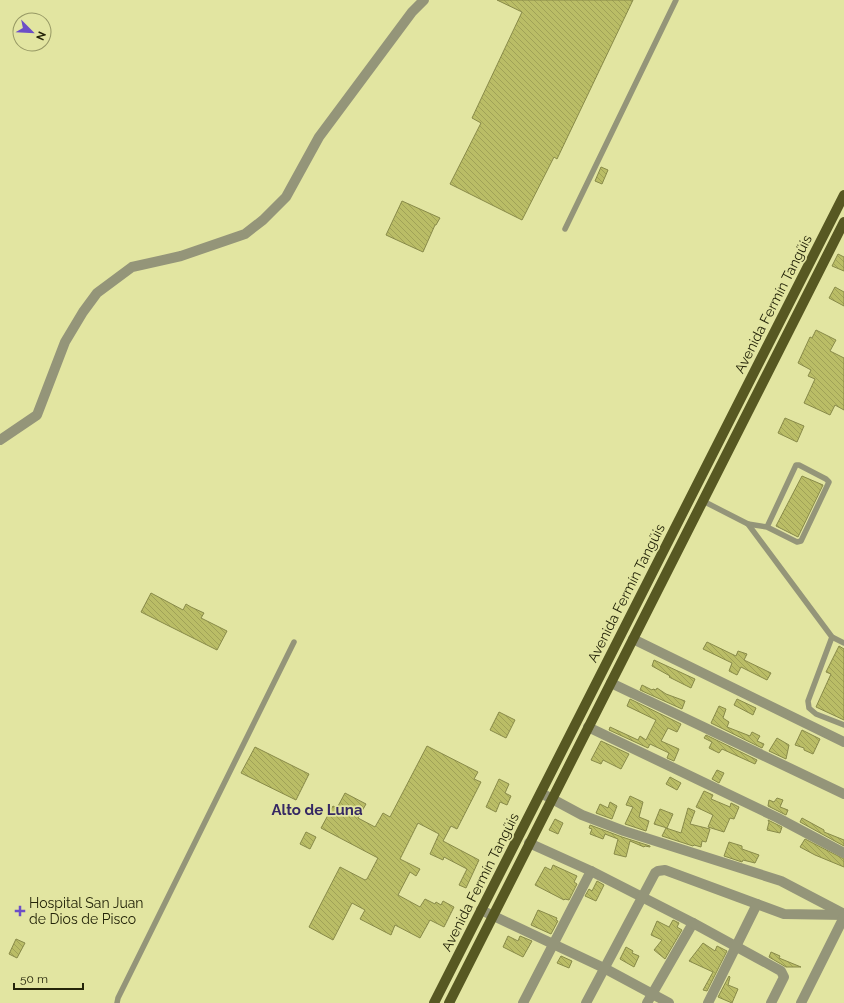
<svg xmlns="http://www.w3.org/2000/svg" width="844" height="1003" viewBox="0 0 844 1003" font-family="Raleway,sans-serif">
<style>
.building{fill:url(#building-back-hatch);stroke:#888a49}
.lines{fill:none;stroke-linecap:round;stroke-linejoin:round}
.lane{stroke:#949579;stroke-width:5.5}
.street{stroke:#949579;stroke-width:10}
.primary{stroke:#575822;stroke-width:10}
.poi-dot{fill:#6c4ec7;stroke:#e2e5a1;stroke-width:1.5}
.labels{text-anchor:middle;stroke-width:3.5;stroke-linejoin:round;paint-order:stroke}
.street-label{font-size:14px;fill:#242409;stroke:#e2e5a1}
.poi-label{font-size:14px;fill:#242409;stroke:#e2e5a1;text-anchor:start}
.neighbourhood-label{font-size:15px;font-weight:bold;fill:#362964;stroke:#e2e5a1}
</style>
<defs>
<pattern id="building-back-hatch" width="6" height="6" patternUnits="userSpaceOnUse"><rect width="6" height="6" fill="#babd66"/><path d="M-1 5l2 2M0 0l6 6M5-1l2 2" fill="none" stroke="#a0a257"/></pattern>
</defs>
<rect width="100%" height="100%" fill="#e2e5a1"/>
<g class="building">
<path d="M 497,0 L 633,0 L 557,159 L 554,157 L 522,220 L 450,184 L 481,123 L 472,118 L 522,12 Z"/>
<path d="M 601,167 L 608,170 L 602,184 L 595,181 Z"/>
<path d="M 402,201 L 440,218 L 436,225 L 435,225 L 423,252 L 386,235 Z"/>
<path d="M 838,254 L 844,257 L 844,271 L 832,266 Z"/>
<path d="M 835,287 L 844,292 L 844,306 L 829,298 Z"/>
<path d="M 816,330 L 836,340 L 830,351 L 844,358 L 844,410 L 835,405 L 830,415 L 804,403 L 815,379 L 808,376 L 811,370 L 798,363 L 810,337 L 812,338 Z"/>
<path d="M 785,418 L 804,426 L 797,442 L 778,433 Z"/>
<path d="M 802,476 L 823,485 L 798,537 L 776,526 Z"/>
<path d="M 151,593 L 183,610 L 186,604 L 191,607 L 204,613 L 201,618 L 227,631 L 217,650 L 141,612 Z"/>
<path d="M 707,642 L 736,656 L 738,651 L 747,654 L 744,660 L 771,673 L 767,680 L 741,667 L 737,675 L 729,671 L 732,663 L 703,649 Z"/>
<path d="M 839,646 L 844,649 L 844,720 L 816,707 L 831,674 L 826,672 Z"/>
<path d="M 654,660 L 695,679 L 691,688 L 669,677 L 670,676 L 652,666 Z"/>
<path d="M 642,685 L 652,690 L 653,689 L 656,690 L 657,688 L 666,694 L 685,701 L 682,709 L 640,690 Z"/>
<path d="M 630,699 L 681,724 L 677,732 L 668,728 L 661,741 L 679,749 L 674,761 L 667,758 L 669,753 L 650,744 L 648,748 L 609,730 L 610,727 L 638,740 L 640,736 L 646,740 L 656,720 L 627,706 Z"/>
<path d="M 737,699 L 756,708 L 753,715 L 734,705 Z"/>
<path d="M 719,706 L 726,709 L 723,718 L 729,722 L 727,727 L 750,736 L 752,732 L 760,736 L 757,741 L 764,744 L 762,748 L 711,723 Z"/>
<path d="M 499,712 L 515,720 L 506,738 L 490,730 Z"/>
<path d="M 802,730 L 820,739 L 813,754 L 804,750 L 804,748 L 795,745 Z"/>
<path d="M 706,735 L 757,760 L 755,764 L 722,749 L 719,753 L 709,748 L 712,742 L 704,738 Z"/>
<path d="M 777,738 L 789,745 L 786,759 L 769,751 Z"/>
<path d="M 601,741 L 629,754 L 621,769 L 603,760 L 601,764 L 591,760 Z"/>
<path d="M 427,746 L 478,772 L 474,779 L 481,782 L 457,829 L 451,826 L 443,841 L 479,860 L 466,888 L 459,885 L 467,869 L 444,857 L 443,860 L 430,854 L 439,834 L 418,823 L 400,859 L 420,869 L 416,876 L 410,872 L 398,895 L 420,907 L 425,899 L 435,904 L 436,902 L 441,905 L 443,901 L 454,907 L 444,927 L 430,920 L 420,938 L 395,925 L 391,935 L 360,919 L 365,910 L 352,903 L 333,940 L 309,927 L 340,867 L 365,880 L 367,879 L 378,858 L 321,828 L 333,806 L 337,808 L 345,793 L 366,804 L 358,818 L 375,827 L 383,813 L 390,817 Z"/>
<path d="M 255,747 L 309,774 L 296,800 L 241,773 Z"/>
<path d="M 717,770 L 724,773 L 719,783 L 712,779 Z"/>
<path d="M 670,777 L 681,783 L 677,790 L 666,784 Z"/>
<path d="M 499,779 L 509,784 L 505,793 L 511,796 L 507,805 L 500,802 L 496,812 L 486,807 Z"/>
<path d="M 704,791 L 713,795 L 711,799 L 730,807 L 731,803 L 739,807 L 734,819 L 730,818 L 724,832 L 708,827 L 713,815 L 696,807 Z"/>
<path d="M 630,796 L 643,802 L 639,817 L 649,821 L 646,831 L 625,824 L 633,807 L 626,805 Z"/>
<path d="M 777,798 L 783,800 L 780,807 L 788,810 L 786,815 L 768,806 L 769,800 L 774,802 Z"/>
<path d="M 610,802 L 617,806 L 612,819 L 596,813 L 600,804 L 608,808 Z"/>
<path d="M 688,808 L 695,811 L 690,824 L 710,829 L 706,842 L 702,841 L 701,847 L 694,845 L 693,846 L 662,836 L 666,828 L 681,833 Z"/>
<path d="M 660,809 L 673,814 L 667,828 L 654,824 Z"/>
<path d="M 802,818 L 824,830 L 824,832 L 844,840 L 844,846 L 800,822 Z"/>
<path d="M 555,819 L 563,823 L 558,834 L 549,830 Z"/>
<path d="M 768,820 L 782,827 L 780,833 L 767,830 L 769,822 Z"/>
<path d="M 590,825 L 622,837 L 650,846 L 650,847 L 645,846 L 644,847 L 630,841 L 626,857 L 614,854 L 618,839 L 605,834 L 603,839 L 590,834 L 592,829 L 589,828 Z"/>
<path d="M 306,832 L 316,837 L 310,849 L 300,844 Z"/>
<path d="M 805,839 L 844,859 L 844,867 L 815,855 L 800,847 Z"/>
<path d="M 729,842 L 742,846 L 742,849 L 759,855 L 755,863 L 743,860 L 742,862 L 724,856 Z"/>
<path d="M 553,865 L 577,876 L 574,882 L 577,884 L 569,900 L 565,899 L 564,900 L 535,885 L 545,867 L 551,870 Z"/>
<path d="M 597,881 L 604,885 L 596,901 L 585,896 L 589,889 L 592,891 Z"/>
<path d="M 538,910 L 557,918 L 556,920 L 558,921 L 551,934 L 531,925 Z"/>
<path d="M 673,920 L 679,923 L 677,927 L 682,930 L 665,959 L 654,950 L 662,940 L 651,935 L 657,921 L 669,927 Z"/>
<path d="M 508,936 L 518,941 L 520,936 L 532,941 L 523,957 L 503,947 Z"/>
<path d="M 16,939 L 25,943 L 17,958 L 9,954 Z"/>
<path d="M 703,943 L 715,951 L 717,946 L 727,951 L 707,991 L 703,990 L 713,972 L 689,961 Z"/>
<path d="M 626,947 L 633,951 L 632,953 L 639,956 L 634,967 L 620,959 Z"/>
<path d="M 771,952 L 780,956 L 779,958 L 801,967 L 786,967 L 769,957 Z"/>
<path d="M 561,956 L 572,961 L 569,968 L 557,963 Z"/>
<path d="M 729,976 L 730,977 L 728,985 L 738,989 L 732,1003 L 718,997 Z"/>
</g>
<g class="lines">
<g class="lane">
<path d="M 565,229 L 676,0"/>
<path d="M 703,501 L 748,524 L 832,637 L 844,643"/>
<path d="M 748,524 L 767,527 L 796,465 L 799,465 L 826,479 L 829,482 L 801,541 L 797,542 L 767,527"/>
<path d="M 832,637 L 808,701 L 809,708 L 816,714 L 844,725"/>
<path d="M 117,1003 L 118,998 L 294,642"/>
</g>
<g class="street">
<path d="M 0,440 L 37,415 L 65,342 L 83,312 L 97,293 L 132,267 L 181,256 L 245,234 L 263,220 L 286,197 L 319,137 L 412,12 L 424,0"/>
<path d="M 633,639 L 844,742"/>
<path d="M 611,683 L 844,794"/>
<path d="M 588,727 L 778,818 L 844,853"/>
<path d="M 541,793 L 582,815 L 624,831 L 781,881 L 844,914"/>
<path d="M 529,843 L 591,871 L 693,923 L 647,1003"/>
<path d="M 481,910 L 604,968 L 669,1003"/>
<path d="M 693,923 L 781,971 L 784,977 L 771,1003"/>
<path d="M 523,1003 L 591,871"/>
<path d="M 586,1003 L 655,873 L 658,871 L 665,870 L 784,914 L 844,915"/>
<path d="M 708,1003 L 757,904"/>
<path d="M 801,1003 L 844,917"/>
</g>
<g class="primary">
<path d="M 434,1003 L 844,195"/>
<path d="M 449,1003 L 844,222"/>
</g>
</g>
<path class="poi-dot" d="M18 905h4v4h4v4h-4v4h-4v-4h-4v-4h4z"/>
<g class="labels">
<g class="street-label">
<text transform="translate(773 304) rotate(-63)" y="5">Avenida Fermín Tangüis</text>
<text transform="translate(626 593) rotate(-63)" y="5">Avenida Fermín Tangüis</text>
<text transform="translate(480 882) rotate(-63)" y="5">Avenida Fermín Tangüis</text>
</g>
<g class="poi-label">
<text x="29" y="908">Hospital San Juan<tspan x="29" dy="16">de Dios de Pisco</tspan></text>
</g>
<g class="neighbourhood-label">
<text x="317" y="815">Alto de Luna</text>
</g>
</g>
<g transform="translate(32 32) rotate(114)"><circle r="19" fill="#e2e5a1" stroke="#969864"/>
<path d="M0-3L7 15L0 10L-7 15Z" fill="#6c4ec7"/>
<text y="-6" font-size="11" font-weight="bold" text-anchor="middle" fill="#242409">N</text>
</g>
<path d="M14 983v6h69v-6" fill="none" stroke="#242409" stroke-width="2"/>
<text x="20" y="983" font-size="12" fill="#242409" stroke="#e2e5a1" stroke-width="3" paint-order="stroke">50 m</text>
</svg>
